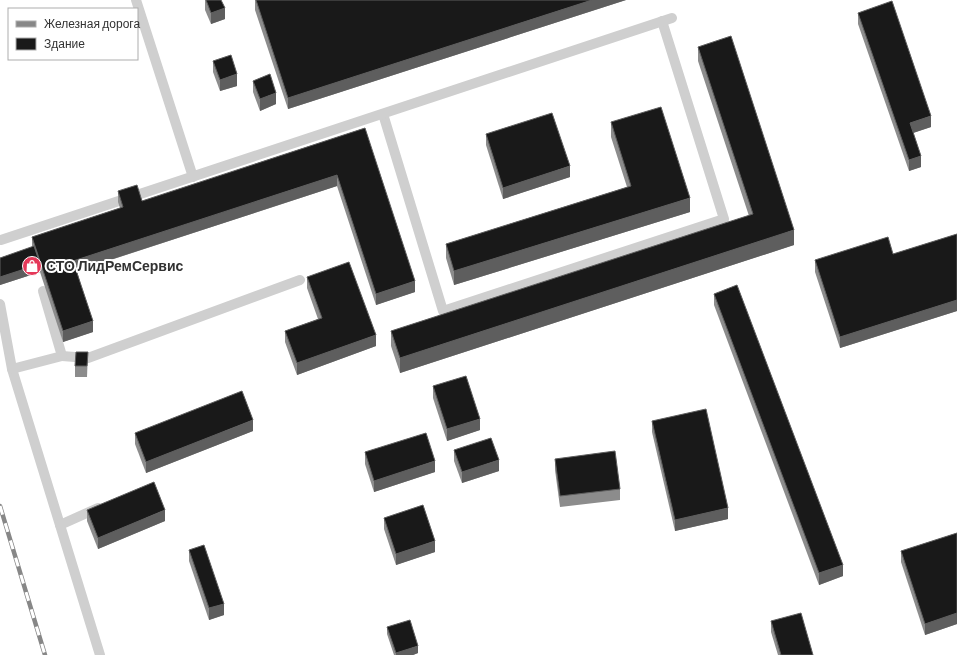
<svg xmlns="http://www.w3.org/2000/svg" width="957" height="655" viewBox="0 0 957 655" font-family="Barlow,sans-serif">
<style>
.lines{fill:none;stroke-linecap:round;stroke-linejoin:round}
.service{stroke:#cfcfcf;stroke-width:10}
.rail-casing{stroke:#878787;stroke-width:4.5}
.rail{stroke:#fff;stroke-width:3;stroke-dasharray:9;stroke-linecap:butt}
.wall{fill:#8c8c8c}
.shaded-wall{fill:#5e5e5e}
.building{fill:#191919;stroke:#5e5e5e}
.labels{text-anchor:middle;stroke-width:4;stroke-linejoin:round;paint-order:stroke}
.poi-label{font-size:14px;font-weight:bold;fill:#323232;stroke:#fff;text-anchor:start}
</style>
<rect width="100%" height="100%" fill="#fff"/>
<g class="lines">
<g class="service">
<path d="M 136,0 L 193,177"/>
<path d="M 383,114 L 443,311 L 724,219 L 662,21"/>
<path d="M 1,240 L 672,18"/>
<path d="M 0,304 L 12,369 L 100,655"/>
<path d="M 62,356 L 88,358 L 300,280"/>
<path d="M 12,369 L 62,356 L 43,291"/>
<path d="M 60,525 L 98,508"/>
</g>
<defs>
<path id="rail" d="M 0,506 L 45,655"/>
</defs>
<use href="#rail" class="rail-casing"/>
<use href="#rail" class="rail"/>
</g>
<g class="wall">
<path d="M 205,0 L 221,0 L 225,19 L 211,24 L 205,10 Z"/>
<path d="M 255,0 L 626,0 L 288,109 L 255,10 Z"/>
<path d="M 858,13 L 931,127 L 913,133 L 921,167 L 909,171 L 858,24 Z"/>
<path d="M 698,47 L 794,245 L 400,373 L 391,346 L 391,331 L 749,216 L 698,61 Z"/>
<path d="M 213,61 L 237,86 L 220,91 L 213,72 Z"/>
<path d="M 253,81 L 276,104 L 260,111 L 253,92 Z"/>
<path d="M 611,122 L 690,212 L 454,285 L 446,258 L 446,244 L 627,187 L 611,137 Z"/>
<path d="M 365,128 L 415,292 L 376,305 L 337,186 L 77,271 L 93,332 L 63,342 L 40,272 L 0,285 L 0,258 L 32,247 L 32,237 L 120,208 L 118,202 L 118,191 L 142,201 Z"/>
<path d="M 486,134 L 570,177 L 503,199 L 486,145 Z"/>
<path d="M 957,234 L 957,311 L 840,348 L 815,272 L 815,260 L 893,254 Z"/>
<path d="M 307,277 L 376,346 L 297,375 L 285,342 L 285,331 L 318,319 L 307,288 Z"/>
<path d="M 714,294 L 843,576 L 819,585 L 714,305 Z"/>
<path d="M 88,352 L 87,377 L 75,377 L 75,366 Z"/>
<path d="M 433,386 L 480,430 L 447,441 L 433,398 Z"/>
<path d="M 652,421 L 728,519 L 675,531 L 652,432 Z"/>
<path d="M 253,431 L 146,473 L 135,444 L 135,433 Z"/>
<path d="M 454,450 L 499,471 L 462,483 L 454,461 Z"/>
<path d="M 365,452 L 435,472 L 374,492 L 365,464 Z"/>
<path d="M 555,459 L 620,489 L 620,500 L 560,507 L 555,470 Z"/>
<path d="M 87,510 L 165,521 L 98,549 L 87,521 Z"/>
<path d="M 384,518 L 435,552 L 396,565 L 384,529 Z"/>
<path d="M 957,533 L 957,624 L 925,635 L 901,562 L 901,551 Z"/>
<path d="M 189,550 L 224,615 L 209,620 L 189,561 Z"/>
<path d="M 771,621 L 813,655 L 778,655 L 771,632 Z"/>
<path d="M 387,627 L 418,653 L 413,655 L 394,655 L 387,634 Z"/>
</g>
<g class="shaded-wall">
<path d="M 592,0 L 626,0 L 288,109 L 288,98 Z"/>
<path d="M 225,8 L 225,19 L 211,24 L 211,13 Z"/>
<path d="M 237,74 L 237,86 L 220,91 L 220,80 Z"/>
<path d="M 276,93 L 276,104 L 260,111 L 260,99 Z"/>
<path d="M 931,116 L 931,127 L 910,134 L 910,123 Z"/>
<path d="M 921,156 L 921,167 L 909,171 L 909,160 Z"/>
<path d="M 570,166 L 570,177 L 503,199 L 503,188 Z"/>
<path d="M 337,175 L 337,186 L 73,272 L 73,261 Z"/>
<path d="M 690,198 L 690,212 L 454,285 L 454,271 Z"/>
<path d="M 794,230 L 794,245 L 400,373 L 400,358 Z"/>
<path d="M 40,264 L 40,272 L 0,285 L 0,277 Z"/>
<path d="M 415,281 L 415,292 L 376,305 L 376,294 Z"/>
<path d="M 957,300 L 957,311 L 840,348 L 840,337 Z"/>
<path d="M 93,321 L 93,332 L 63,342 L 63,331 Z"/>
<path d="M 376,335 L 376,346 L 297,375 L 297,363 Z"/>
<path d="M 480,419 L 480,430 L 447,441 L 447,429 Z"/>
<path d="M 253,420 L 253,431 L 146,473 L 146,462 Z"/>
<path d="M 499,460 L 499,471 L 462,483 L 462,472 Z"/>
<path d="M 435,461 L 435,472 L 374,492 L 374,481 Z"/>
<path d="M 728,508 L 728,519 L 675,531 L 675,520 Z"/>
<path d="M 165,510 L 165,521 L 98,549 L 98,538 Z"/>
<path d="M 435,541 L 435,552 L 396,565 L 396,554 Z"/>
<path d="M 843,565 L 843,576 L 819,585 L 819,573 Z"/>
<path d="M 224,604 L 224,615 L 209,620 L 209,608 Z"/>
<path d="M 957,613 L 957,624 L 925,635 L 925,624 Z"/>
<path d="M 418,646 L 418,653 L 413,655 L 396,655 L 396,653 Z"/>
</g>
<g class="building">
<path d="M 206,0 L 221,0 L 225,8 L 211,13 Z"/>
<path d="M 256,0 L 592,0 L 288,98 Z"/>
<path d="M 892,1 L 931,116 L 910,123 L 921,156 L 909,160 L 858,13 Z"/>
<path d="M 731,36 L 794,230 L 400,358 L 391,331 L 753,214 L 698,47 Z"/>
<path d="M 231,55 L 237,74 L 220,80 L 213,61 Z"/>
<path d="M 270,74 L 276,93 L 260,99 L 253,81 Z"/>
<path d="M 661,107 L 690,198 L 454,271 L 446,244 L 631,186 L 611,122 Z"/>
<path d="M 552,113 L 570,166 L 503,188 L 486,134 Z"/>
<path d="M 365,128 L 415,281 L 376,294 L 337,175 L 73,261 L 93,321 L 63,331 L 32,237 L 123,207 L 118,191 L 137,185 L 142,201 Z"/>
<path d="M 957,234 L 957,300 L 840,337 L 815,260 L 888,237 L 893,254 Z"/>
<path d="M 34,246 L 40,264 L 0,277 L 0,258 Z"/>
<path d="M 349,262 L 376,335 L 297,363 L 285,331 L 322,318 L 307,277 Z"/>
<path d="M 737,285 L 843,565 L 819,573 L 714,294 Z"/>
<path d="M 76,352 L 88,352 L 87,366 L 75,366 Z"/>
<path d="M 466,376 L 480,419 L 447,429 L 433,386 Z"/>
<path d="M 242,391 L 253,420 L 146,462 L 135,433 Z"/>
<path d="M 706,409 L 728,508 L 675,520 L 652,421 Z"/>
<path d="M 426,433 L 435,461 L 374,481 L 365,452 Z"/>
<path d="M 491,438 L 499,460 L 462,472 L 454,450 Z"/>
<path d="M 615,451 L 620,489 L 560,496 L 555,459 Z"/>
<path d="M 154,482 L 165,510 L 98,538 L 87,510 Z"/>
<path d="M 423,505 L 435,541 L 396,554 L 384,518 Z"/>
<path d="M 957,533 L 957,613 L 925,624 L 901,551 Z"/>
<path d="M 204,545 L 224,604 L 209,608 L 189,550 Z"/>
<path d="M 801,613 L 813,655 L 781,655 L 771,621 Z"/>
<path d="M 410,620 L 418,646 L 396,653 L 387,627 Z"/>
</g>
<defs>
<symbol id="shop-disc" viewBox="-11 -11 22 22"><circle r="9.5" fill="#e53859" stroke="#fff"/><path d="M-5-2.5h2.3a2.7 3.5 0 0 1 5.4 0H5L5.5 6h-11ZM-1.5-2.5h3a1.5 2.3 0 0 0-3 0Z" fill="#fff"/></symbol>
</defs>
<g fill-rule="evenodd">
<use href="#shop-disc" x="21" y="255" width="22" height="22"/>
</g>
<g class="labels">
<g class="poi-label">
<text x="46" y="271">СТО ЛидРемСервис</text>
</g>
</g>
<rect x="8" y="8" width="130" height="52" fill="#ffffff" stroke="#adadad"/>
<rect x="16" y="21" width="20" height="6" fill="#878787" stroke="#adadad"/>
<text x="44" y="28" font-size="12" fill="#323232">Железная дорога</text>
<rect x="16" y="38" width="20" height="12" fill="#191919" stroke="#adadad"/>
<text x="44" y="48" font-size="12" fill="#323232">Здание</text>
</svg>
